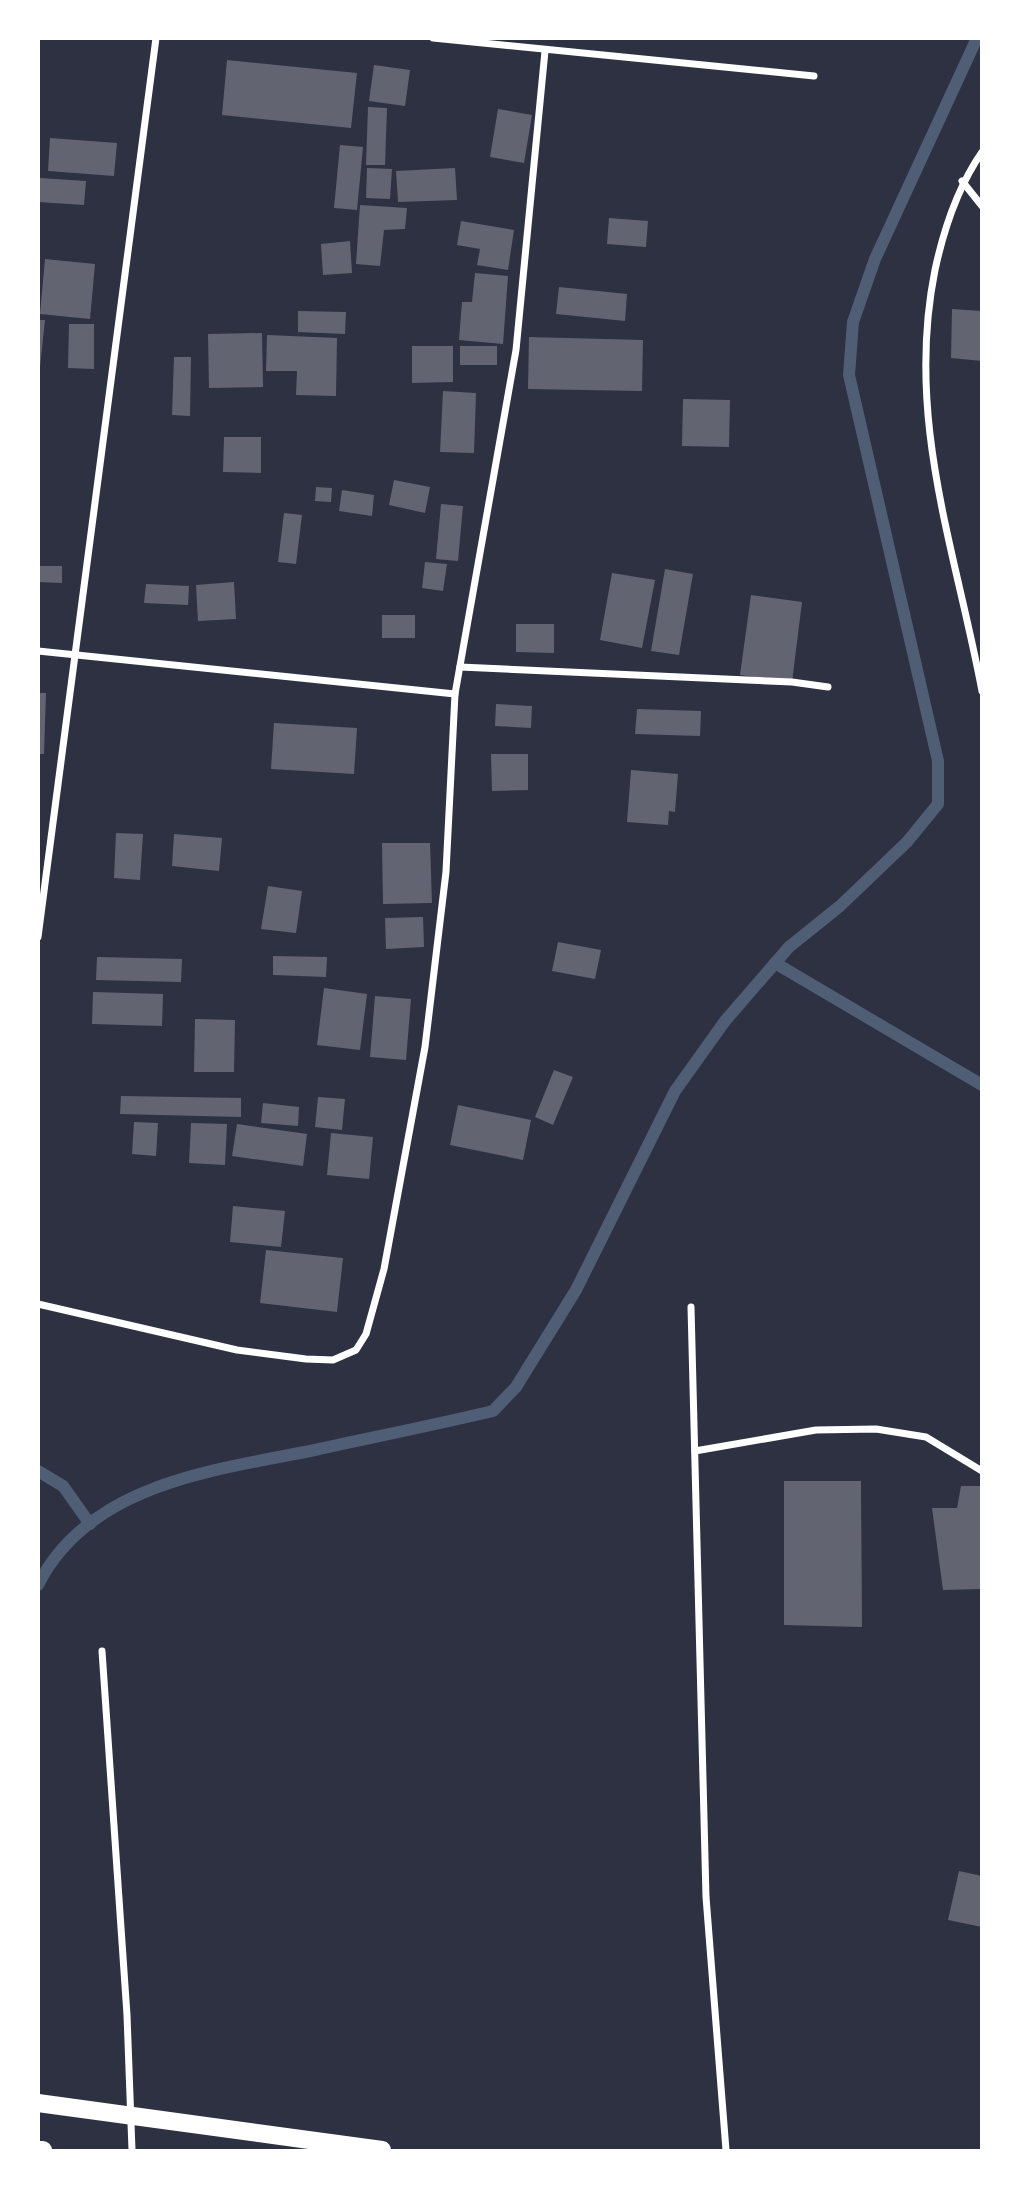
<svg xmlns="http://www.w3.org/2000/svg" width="1020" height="2189" viewBox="0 0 1020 2189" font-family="Arial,sans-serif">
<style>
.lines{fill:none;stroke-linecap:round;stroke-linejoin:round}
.stream{stroke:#4f5d75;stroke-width:12}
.building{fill:#626471}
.minor{stroke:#fff;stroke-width:7}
.primary{stroke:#fff;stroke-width:18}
</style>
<rect width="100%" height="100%" fill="#2d3142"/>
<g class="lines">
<g class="stream">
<path d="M 775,963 L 982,1085"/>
<path d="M 38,1471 L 63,1486 L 90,1524"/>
<path d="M 38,1585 C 89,1483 216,1470 315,1450 C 374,1437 434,1425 493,1411 L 516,1387 L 576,1290 L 675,1091 L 725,1021 L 789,947 L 840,906 L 907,842 L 938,804 L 938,761 L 849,375 L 853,322 L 875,259 L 977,38"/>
</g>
</g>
<g class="building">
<path d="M 227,60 L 357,73 L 351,128 L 222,115 Z"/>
<path d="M 374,65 L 410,70 L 405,106 L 369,101 Z"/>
<path d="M 368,107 L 387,108 L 385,165 L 366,165 Z"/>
<path d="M 498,109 L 532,115 L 524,163 L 490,157 Z"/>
<path d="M 50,138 L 117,143 L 114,176 L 48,171 Z"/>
<path d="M 340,145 L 363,147 L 357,210 L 334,208 Z"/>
<path d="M 367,168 L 392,169 L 390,199 L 366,198 Z"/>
<path d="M 455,168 L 457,200 L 398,202 L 396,171 Z"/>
<path d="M 40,178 L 86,181 L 84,205 L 38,202 Z"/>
<path d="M 360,205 L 407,208 L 405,229 L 384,230 L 380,266 L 356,264 Z"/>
<path d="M 609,218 L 648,221 L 646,247 L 607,244 Z"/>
<path d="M 461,221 L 514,230 L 508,270 L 477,265 L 480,249 L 457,245 Z"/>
<path d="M 350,241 L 352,273 L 323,275 L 321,244 Z"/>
<path d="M 45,259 L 95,264 L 90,319 L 40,314 Z"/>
<path d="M 475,273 L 508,276 L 503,344 L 459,340 L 462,302 L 472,302 Z"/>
<path d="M 559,287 L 627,294 L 625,321 L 556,314 Z"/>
<path d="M 952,309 L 981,311 L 982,361 L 951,358 Z"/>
<path d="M 298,311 L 346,312 L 345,334 L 298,332 Z"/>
<path d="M 38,320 L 45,320 L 40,367 L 38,367 Z"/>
<path d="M 69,324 L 94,324 L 94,369 L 68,368 Z"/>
<path d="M 262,333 L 263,387 L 209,388 L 208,334 Z"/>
<path d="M 267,335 L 337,338 L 336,396 L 296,395 L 297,371 L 266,371 Z"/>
<path d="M 529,337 L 643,340 L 642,391 L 528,389 Z"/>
<path d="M 412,346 L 453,346 L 453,382 L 412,383 Z"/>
<rect x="460" y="346" width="37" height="19"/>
<path d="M 174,357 L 191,357 L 190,416 L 172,415 Z"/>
<path d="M 443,391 L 476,393 L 474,453 L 440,452 Z"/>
<path d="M 683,399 L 730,400 L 729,447 L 682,446 Z"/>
<path d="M 224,437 L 261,437 L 261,473 L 223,472 Z"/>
<path d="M 394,480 L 430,487 L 425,513 L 389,505 Z"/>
<path d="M 316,487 L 332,488 L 331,502 L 315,501 Z"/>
<path d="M 342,490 L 374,495 L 372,516 L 339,511 Z"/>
<path d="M 441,504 L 463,506 L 458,561 L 436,559 Z"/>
<path d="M 284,513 L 302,515 L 296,564 L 278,562 Z"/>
<path d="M 425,562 L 447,564 L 443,591 L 422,588 Z"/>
<path d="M 38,566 L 62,566 L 62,583 L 38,582 Z"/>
<path d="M 665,569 L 693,574 L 679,655 L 651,651 Z"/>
<path d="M 612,573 L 655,580 L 642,648 L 600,640 Z"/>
<path d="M 234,582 L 236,619 L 198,621 L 196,585 Z"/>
<path d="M 146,584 L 189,586 L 188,605 L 144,603 Z"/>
<path d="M 751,595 L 802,602 L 792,682 L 740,675 Z"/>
<rect x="382" y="615" width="33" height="23"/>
<path d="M 516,624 L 554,624 L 554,653 L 516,652 Z"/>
<path d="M 38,693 L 46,693 L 44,754 L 38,754 Z"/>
<path d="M 496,704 L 532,706 L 531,728 L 495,726 Z"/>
<path d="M 637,709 L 701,711 L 700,736 L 635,734 Z"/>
<path d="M 274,723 L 357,728 L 354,774 L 271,769 Z"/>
<path d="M 491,754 L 528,754 L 528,790 L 492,791 Z"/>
<path d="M 631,770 L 678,774 L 675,812 L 669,811 L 668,825 L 627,822 Z"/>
<path d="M 116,833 L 143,834 L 140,880 L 114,878 Z"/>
<path d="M 174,834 L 222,838 L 219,871 L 172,866 Z"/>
<path d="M 382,843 L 430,843 L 432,903 L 383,904 Z"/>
<path d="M 268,886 L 302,891 L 296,933 L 261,929 Z"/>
<path d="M 423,917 L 424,947 L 386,949 L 385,918 Z"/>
<path d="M 558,942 L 601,950 L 595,979 L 552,971 Z"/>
<path d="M 273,956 L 327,957 L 326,977 L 273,975 Z"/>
<path d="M 97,957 L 182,959 L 181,982 L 96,980 Z"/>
<path d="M 324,988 L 367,994 L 360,1050 L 317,1045 Z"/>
<path d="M 93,992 L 163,994 L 162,1026 L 92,1024 Z"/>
<path d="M 375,996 L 411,999 L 406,1060 L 370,1057 Z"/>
<path d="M 195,1019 L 235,1020 L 234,1072 L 194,1072 Z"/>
<path d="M 554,1070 L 573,1077 L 553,1125 L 535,1117 Z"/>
<path d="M 121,1096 L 241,1098 L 241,1117 L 120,1114 Z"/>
<path d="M 318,1097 L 345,1099 L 342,1130 L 315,1127 Z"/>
<path d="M 263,1103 L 299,1107 L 298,1126 L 261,1123 Z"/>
<path d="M 458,1105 L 531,1120 L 523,1160 L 450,1145 Z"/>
<path d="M 134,1122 L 158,1123 L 156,1156 L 132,1154 Z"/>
<path d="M 191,1123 L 227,1124 L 225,1165 L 189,1163 Z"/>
<path d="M 237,1124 L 307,1134 L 303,1166 L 232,1156 Z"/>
<path d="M 331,1133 L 373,1137 L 369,1179 L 327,1175 Z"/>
<path d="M 233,1206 L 285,1211 L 281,1247 L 230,1242 Z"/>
<path d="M 266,1250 L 343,1258 L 337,1312 L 260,1303 Z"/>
<path d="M 784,1481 L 861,1481 L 862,1627 L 784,1625 Z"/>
<path d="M 961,1486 L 982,1486 L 982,1589 L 943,1590 L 932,1508 L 957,1508 Z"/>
<path d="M 959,1871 L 982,1876 L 982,1927 L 948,1920 Z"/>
</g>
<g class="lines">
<g class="minor">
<path d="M 433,38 L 814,76"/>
<path d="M 982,152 C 957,188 944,228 935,270 C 905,418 955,548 982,691"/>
<path d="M 962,181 L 982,206"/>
<path d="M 38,651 L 455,694"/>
<path d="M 460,667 L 792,682 L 828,687"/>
<path d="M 38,937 L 156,38"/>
<path d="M 38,1304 L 237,1350 L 306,1359 L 333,1360 L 356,1350 L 366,1334 L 384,1269 L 425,1047 L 446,872 L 455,694 L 516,350 L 545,51"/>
<path d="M 691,1307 L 706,1897 L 726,2150"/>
<path d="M 695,1451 L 816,1430 L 876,1429 L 926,1437 L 982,1471"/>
<path d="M 102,1651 L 127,2015 L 132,2150"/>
</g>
<g class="primary">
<path d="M 38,2103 L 382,2150"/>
<path d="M 38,2150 L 43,2150"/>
</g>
</g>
<rect width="1020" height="2189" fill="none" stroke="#ffffff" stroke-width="80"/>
</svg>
